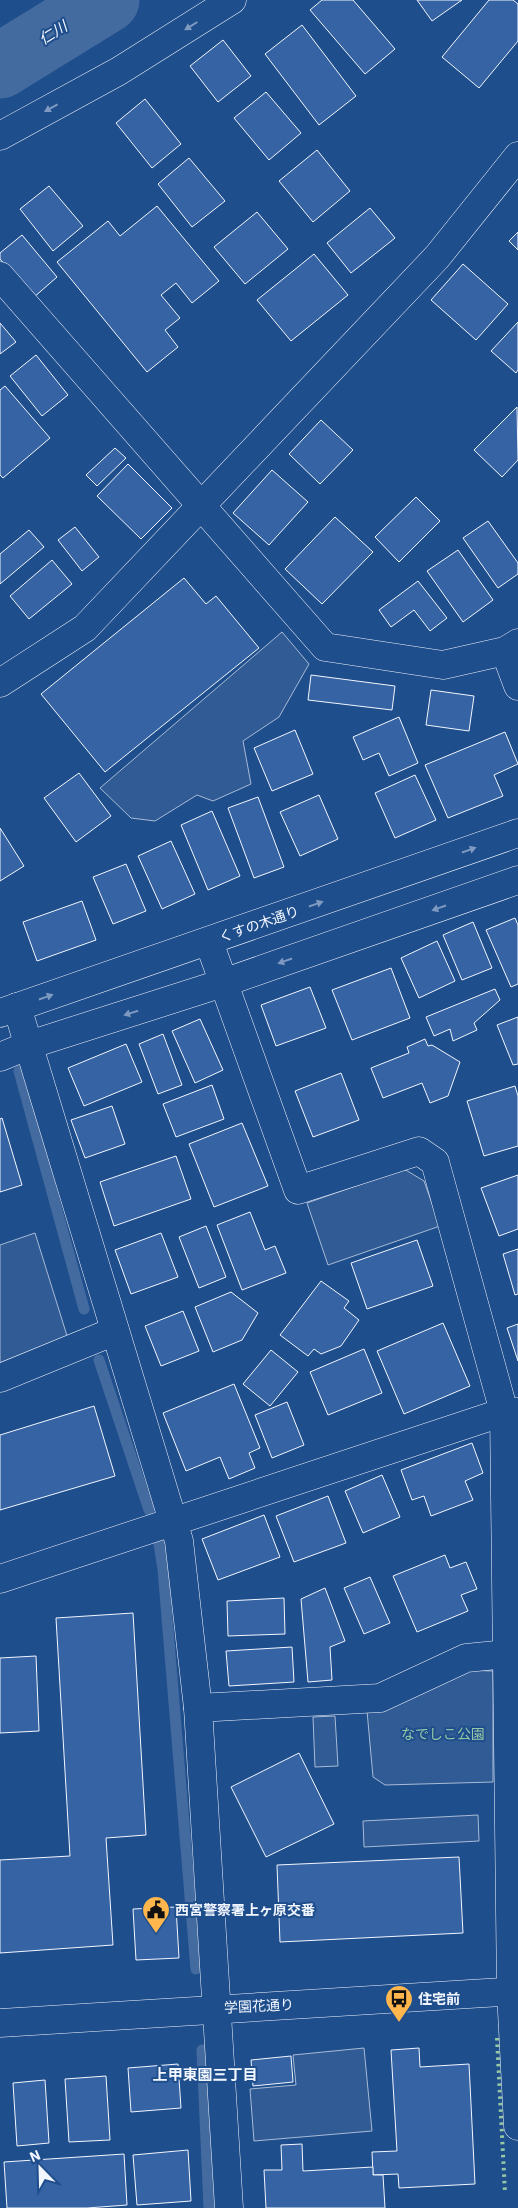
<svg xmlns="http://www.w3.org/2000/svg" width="518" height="2208" viewBox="0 0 518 2208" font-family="'IBM Plex Sans','Noto Sans JP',sans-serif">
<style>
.built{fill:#305b95;stroke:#a8bbd7}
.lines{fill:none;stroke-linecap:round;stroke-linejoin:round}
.stream{stroke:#446ba0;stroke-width:11}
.river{stroke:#446ba0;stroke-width:65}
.building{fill:#3563a3;stroke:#f2f6ff}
.street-casing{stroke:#f2f6ff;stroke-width:29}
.secondary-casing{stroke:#f2f6ff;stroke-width:29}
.street{stroke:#1f4e8c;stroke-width:28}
.secondary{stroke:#1f4e8c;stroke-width:28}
.hedge{stroke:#97c8a6;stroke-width:4;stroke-dasharray:2.5 4;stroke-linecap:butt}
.oneway{fill:#7e9ac0}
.labels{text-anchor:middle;stroke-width:4;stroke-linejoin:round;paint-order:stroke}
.street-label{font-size:14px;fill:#f2f6ff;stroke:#1f4e8c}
.park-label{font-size:14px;fill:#97c8a6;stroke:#1f4e8c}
.poi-label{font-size:14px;font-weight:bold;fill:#f2f6ff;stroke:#1f4e8c;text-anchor:start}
.water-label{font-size:15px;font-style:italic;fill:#f2f6ff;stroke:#1f4e8c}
.neighbourhood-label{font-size:15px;font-weight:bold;fill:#f2f6ff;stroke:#1f4e8c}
</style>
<rect width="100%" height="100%" fill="#1f4e8c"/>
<g class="built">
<path d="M 282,632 L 309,664 L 279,717 L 243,741 L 251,784 L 213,801 L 197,795 L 155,821 L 131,818 L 100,788 Z"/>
<path d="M 404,1169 L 424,1181 L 440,1226 L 328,1265 L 307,1203 Z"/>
<path d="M 35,1233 L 68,1339 L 0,1364 L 0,1245 Z"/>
<path d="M 464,1670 L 493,1671 L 493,1782 L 385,1785 L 373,1777 L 367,1711 Z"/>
<path d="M 335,1716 L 338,1766 L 315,1767 L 313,1717 Z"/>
<path d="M 478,1815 L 479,1841 L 364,1847 L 363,1821 Z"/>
<path d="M 364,2048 L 372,2131 L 254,2141 L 250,2089 L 296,2085 L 293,2055 Z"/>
</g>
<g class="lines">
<g class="stream">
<path d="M 19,1071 L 84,1309"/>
<path d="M 99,1360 L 149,1510"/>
<path d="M 159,1544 L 163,1569 L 196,1969"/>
<path d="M 202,2050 L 209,2208"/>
</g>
<path class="river" d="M 0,66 L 107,0"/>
</g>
<g class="building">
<path d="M 322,0 L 353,0 L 395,49 L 365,74 L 310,10 Z"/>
<path d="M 417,0 L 462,0 L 432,21 Z"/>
<path d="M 489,0 L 513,0 L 518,4 L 518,41 L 479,88 L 442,57 Z"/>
<path d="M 302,25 L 356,96 L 319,125 L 265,54 Z"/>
<path d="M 223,40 L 251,76 L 218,102 L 190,66 Z"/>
<path d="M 266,92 L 301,133 L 269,160 L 234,118 Z"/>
<path d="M 145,99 L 181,144 L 152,168 L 116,123 Z"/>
<path d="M 317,150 L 350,191 L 313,222 L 279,181 Z"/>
<path d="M 189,158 L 225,201 L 192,227 L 158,184 Z"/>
<path d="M 49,186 L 83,226 L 53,251 L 20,209 Z"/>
<path d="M 157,206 L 219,281 L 192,303 L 176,283 L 161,295 L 180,318 L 165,330 L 178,347 L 147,372 L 57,262 L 108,221 L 120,236 Z"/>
<path d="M 370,208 L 395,238 L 351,273 L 327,243 Z"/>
<path d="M 257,212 L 288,249 L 245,284 L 214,247 Z"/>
<path d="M 518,232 L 518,250 L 509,241 Z"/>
<path d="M 22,235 L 57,277 L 33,298 L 0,259 L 0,253 Z"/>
<path d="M 314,254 L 348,295 L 291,341 L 257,300 Z"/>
<path d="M 463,264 L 508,304 L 476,340 L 431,300 Z"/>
<path d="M 518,322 L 518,370 L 516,373 L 491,351 Z"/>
<path d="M 0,323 L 16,342 L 0,354 Z"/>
<path d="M 36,355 L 68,395 L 42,416 L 10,376 Z"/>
<path d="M 5,386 L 50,438 L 3,478 L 0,475 L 0,390 Z"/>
<path d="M 517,407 L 518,460 L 502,477 L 474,450 Z"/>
<path d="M 321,420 L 353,450 L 320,484 L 289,454 Z"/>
<path d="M 115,448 L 126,458 L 97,486 L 86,475 Z"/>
<path d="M 128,464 L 172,508 L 141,539 L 97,496 Z"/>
<path d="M 272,470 L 308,502 L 269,545 L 233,513 Z"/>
<path d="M 416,497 L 440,521 L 399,562 L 375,537 Z"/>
<path d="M 335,517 L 373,552 L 322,604 L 285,569 Z"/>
<path d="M 488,521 L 518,563 L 518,574 L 498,588 L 463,538 Z"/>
<path d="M 75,527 L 99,557 L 82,571 L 58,540 Z"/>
<path d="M 29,530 L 44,547 L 0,584 L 0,554 Z"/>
<path d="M 458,550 L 493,600 L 463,622 L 427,571 Z"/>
<path d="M 52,560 L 72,584 L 29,619 L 10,596 Z"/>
<path d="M 184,578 L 206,604 L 216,596 L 259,648 L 105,772 L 41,694 Z"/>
<path d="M 418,581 L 447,618 L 430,631 L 414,610 L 391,627 L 379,610 Z"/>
<path d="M 311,675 L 395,686 L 392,710 L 308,700 Z"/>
<path d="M 431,690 L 474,696 L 469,731 L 426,725 Z"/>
<path d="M 399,717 L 418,763 L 389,776 L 379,753 L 363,760 L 353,737 Z"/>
<path d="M 295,730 L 313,774 L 272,791 L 254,748 Z"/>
<path d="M 505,732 L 518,764 L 494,775 L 503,796 L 448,818 L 425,765 Z"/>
<path d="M 79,773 L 111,816 L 76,842 L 44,798 Z"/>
<path d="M 415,775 L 436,820 L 395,838 L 375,793 Z"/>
<path d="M 319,795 L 338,839 L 300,856 L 280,812 Z"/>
<path d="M 258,797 L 284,867 L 254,878 L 228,808 Z"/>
<path d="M 212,811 L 240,876 L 208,890 L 181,825 Z"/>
<path d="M 0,828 L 24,866 L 0,881 Z"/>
<path d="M 171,841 L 195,894 L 162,909 L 138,856 Z"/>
<path d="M 126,864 L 146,911 L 113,924 L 93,877 Z"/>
<path d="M 82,901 L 96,940 L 37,961 L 23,922 Z"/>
<path d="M 515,918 L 518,925 L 518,984 L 511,987 L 486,930 Z"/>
<path d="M 473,922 L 492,968 L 462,980 L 443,935 Z"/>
<path d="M 437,941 L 455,981 L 419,998 L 401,958 Z"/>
<path d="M 391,968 L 410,1018 L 352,1040 L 332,990 Z"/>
<path d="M 310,987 L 326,1028 L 276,1046 L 261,1005 Z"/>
<path d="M 495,989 L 500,1000 L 474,1023 L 477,1030 L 453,1041 L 450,1029 L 434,1036 L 426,1017 Z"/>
<path d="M 518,1017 L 518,1064 L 513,1065 L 497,1025 Z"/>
<path d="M 200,1019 L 223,1070 L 195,1083 L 172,1031 Z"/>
<path d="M 163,1034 L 182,1085 L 158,1094 L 139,1044 Z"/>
<path d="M 425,1039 L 428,1046 L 432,1045 L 460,1062 L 448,1096 L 430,1103 L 422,1083 L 383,1098 L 371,1068 L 409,1053 L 407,1047 Z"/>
<path d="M 126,1044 L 142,1082 L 84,1106 L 68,1068 Z"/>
<path d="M 341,1073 L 359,1120 L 313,1137 L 295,1091 Z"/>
<path d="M 212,1085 L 224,1119 L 176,1137 L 163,1104 Z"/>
<path d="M 515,1086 L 518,1096 L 518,1146 L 484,1156 L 467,1101 Z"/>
<path d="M 112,1106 L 125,1144 L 85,1158 L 71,1120 Z"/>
<path d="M 2,1118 L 22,1185 L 0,1192 L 0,1119 Z"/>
<path d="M 242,1123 L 268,1186 L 214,1207 L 189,1144 Z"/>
<path d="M 176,1156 L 191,1199 L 114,1226 L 100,1182 Z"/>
<path d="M 518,1175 L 518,1229 L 499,1236 L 481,1188 Z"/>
<path d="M 250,1212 L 265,1250 L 275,1246 L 286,1273 L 242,1290 L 217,1225 Z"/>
<path d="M 206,1226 L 226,1277 L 199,1288 L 179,1237 Z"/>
<path d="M 161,1233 L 178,1277 L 131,1294 L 115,1250 Z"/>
<path d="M 417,1240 L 433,1286 L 367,1309 L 351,1263 Z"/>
<path d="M 518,1249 L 518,1294 L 515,1295 L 503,1254 Z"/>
<path d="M 321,1281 L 349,1301 L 344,1308 L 359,1320 L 341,1346 L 321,1354 L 314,1349 L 308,1356 L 280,1335 Z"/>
<path d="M 231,1292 L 258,1313 L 242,1340 L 213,1352 L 195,1307 Z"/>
<path d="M 183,1311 L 199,1351 L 161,1366 L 145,1326 Z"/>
<path d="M 443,1323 L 470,1386 L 404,1414 L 377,1351 Z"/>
<path d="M 518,1324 L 518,1361 L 507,1328 Z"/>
<path d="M 364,1349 L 382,1393 L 328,1415 L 310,1372 Z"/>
<path d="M 271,1350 L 298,1372 L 270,1406 L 243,1384 Z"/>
<path d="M 234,1384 L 260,1448 L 249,1453 L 255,1468 L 229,1479 L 220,1457 L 186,1471 L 163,1413 Z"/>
<path d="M 287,1402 L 304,1445 L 272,1458 L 255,1415 Z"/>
<path d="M 94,1406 L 115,1476 L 0,1510 L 0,1435 Z"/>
<path d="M 472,1443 L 483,1473 L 465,1481 L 473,1500 L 431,1516 L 424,1496 L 412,1500 L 401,1470 Z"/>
<path d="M 382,1475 L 400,1517 L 363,1533 L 345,1491 Z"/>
<path d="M 328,1496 L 346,1543 L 294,1562 L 276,1516 Z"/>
<path d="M 264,1515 L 280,1557 L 218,1580 L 202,1539 Z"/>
<path d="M 445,1555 L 450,1568 L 466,1562 L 477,1589 L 461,1595 L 468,1611 L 417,1632 L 393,1576 Z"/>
<path d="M 370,1577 L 390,1623 L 364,1634 L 344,1588 Z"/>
<path d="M 325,1588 L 345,1641 L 330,1647 L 332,1680 L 308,1682 L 301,1599 Z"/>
<path d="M 284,1598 L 285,1634 L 228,1636 L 227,1601 Z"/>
<path d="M 133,1613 L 146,1835 L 106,1838 L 113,1945 L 0,1953 L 0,1860 L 70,1856 L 56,1618 Z"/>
<path d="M 292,1647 L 294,1682 L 229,1686 L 226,1651 Z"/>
<path d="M 36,1656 L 39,1731 L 0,1733 L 0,1658 Z"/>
<path d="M 299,1753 L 334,1824 L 266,1857 L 231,1787 Z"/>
<path d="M 459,1857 L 463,1933 L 280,1942 L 277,1865 Z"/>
<path d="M 176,1907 L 179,1958 L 136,1960 L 133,1909 Z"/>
<path d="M 419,2048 L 420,2067 L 469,2064 L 475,2184 L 399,2188 L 398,2174 L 373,2175 L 372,2152 L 397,2151 L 391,2050 Z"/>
<path d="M 291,2056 L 293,2082 L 253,2086 L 251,2060 Z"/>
<path d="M 178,2064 L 181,2108 L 131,2112 L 128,2068 Z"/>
<path d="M 106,2076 L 110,2140 L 69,2142 L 65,2079 Z"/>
<path d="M 45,2080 L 49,2143 L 17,2146 L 13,2083 Z"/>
<path d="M 302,2144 L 303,2171 L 373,2167 L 373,2175 L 383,2175 L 385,2208 L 266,2208 L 264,2170 L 282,2170 L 281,2145 Z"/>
<path d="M 188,2150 L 191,2201 L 137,2205 L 133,2155 Z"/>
<path d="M 124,2154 L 127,2205 L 87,2208 L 7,2208 L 4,2162 Z"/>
</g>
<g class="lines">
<defs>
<g id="street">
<path d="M 0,136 L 119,71 L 232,0"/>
<path d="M 0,276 L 325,647 L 443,665 L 505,651 L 518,643"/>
<path d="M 505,651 L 518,686"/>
<path d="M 0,683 L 85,628 L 437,257 L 518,156"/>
<path d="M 209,942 L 298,1190 L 419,1151 L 435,1162 L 504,1412 L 511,1992 L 518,2126"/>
<path d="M 17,1007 L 179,1541 L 198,1708 L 229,2208"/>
<path d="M 0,1013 L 518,833"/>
<path d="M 0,1057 L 29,1045 L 223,983 L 518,880"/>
<path d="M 0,1378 L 115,1331"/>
<path d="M 0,1579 L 504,1412 L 518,1412"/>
<path d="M 198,1708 L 380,1698 L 466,1658 L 507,1654"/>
</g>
<path id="secondary" d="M 0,2023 L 518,1991"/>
</defs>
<use href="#street" class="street-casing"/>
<use href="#secondary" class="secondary-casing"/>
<use href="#street" class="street"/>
<use href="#secondary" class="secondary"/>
<path class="hedge" d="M 497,2038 L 505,2193"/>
</g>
<defs><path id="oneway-solid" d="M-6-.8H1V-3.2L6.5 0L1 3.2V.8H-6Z" transform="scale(1.25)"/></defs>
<g class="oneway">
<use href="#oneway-solid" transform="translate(191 26) rotate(148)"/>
<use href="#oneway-solid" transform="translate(51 108) rotate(151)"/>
<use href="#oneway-solid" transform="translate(469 850) rotate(-19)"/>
<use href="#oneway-solid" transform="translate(316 904) rotate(-19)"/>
<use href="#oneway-solid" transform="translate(439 908) rotate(161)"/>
<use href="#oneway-solid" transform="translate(285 961) rotate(161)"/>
<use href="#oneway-solid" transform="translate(46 997) rotate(-19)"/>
<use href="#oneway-solid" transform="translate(131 1013) rotate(162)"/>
</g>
<defs>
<symbol id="civic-pin" viewBox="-11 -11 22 30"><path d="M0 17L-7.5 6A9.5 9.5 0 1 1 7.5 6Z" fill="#ffb74d" stroke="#1f4e8c"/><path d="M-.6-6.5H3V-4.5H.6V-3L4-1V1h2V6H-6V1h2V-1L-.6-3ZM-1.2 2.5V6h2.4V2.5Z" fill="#111"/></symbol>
<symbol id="bus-pin" viewBox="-11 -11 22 30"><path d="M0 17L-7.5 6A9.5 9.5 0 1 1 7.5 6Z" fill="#ffb74d" stroke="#1f4e8c"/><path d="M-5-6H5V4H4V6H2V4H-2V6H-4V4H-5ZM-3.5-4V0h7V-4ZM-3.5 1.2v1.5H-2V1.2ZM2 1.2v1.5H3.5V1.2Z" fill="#111"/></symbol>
</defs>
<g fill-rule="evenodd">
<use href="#civic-pin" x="140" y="1894" width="32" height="43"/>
<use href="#bus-pin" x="383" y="1983" width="32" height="43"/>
</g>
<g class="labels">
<g class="street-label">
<text transform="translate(259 924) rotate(-19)" y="5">くすの木通り</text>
<text transform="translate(259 2006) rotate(-3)" y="5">学園花通り</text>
</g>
<g class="park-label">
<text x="443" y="1739">なでしこ公園</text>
</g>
<g class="poi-label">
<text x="175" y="1915">西宮警察署上ヶ原交番</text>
<text x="418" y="2004">住宅前</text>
</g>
<g class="water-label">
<text transform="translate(53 33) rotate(-32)" y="5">仁川</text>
</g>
<g class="neighbourhood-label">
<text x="205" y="2080">上甲東園三丁目</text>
</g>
</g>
<g transform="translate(40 2168) rotate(337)" stroke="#1f4e8c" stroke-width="4" paint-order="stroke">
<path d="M0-4L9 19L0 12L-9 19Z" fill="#f2f6ff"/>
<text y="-8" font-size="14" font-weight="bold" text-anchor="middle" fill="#f2f6ff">N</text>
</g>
</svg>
